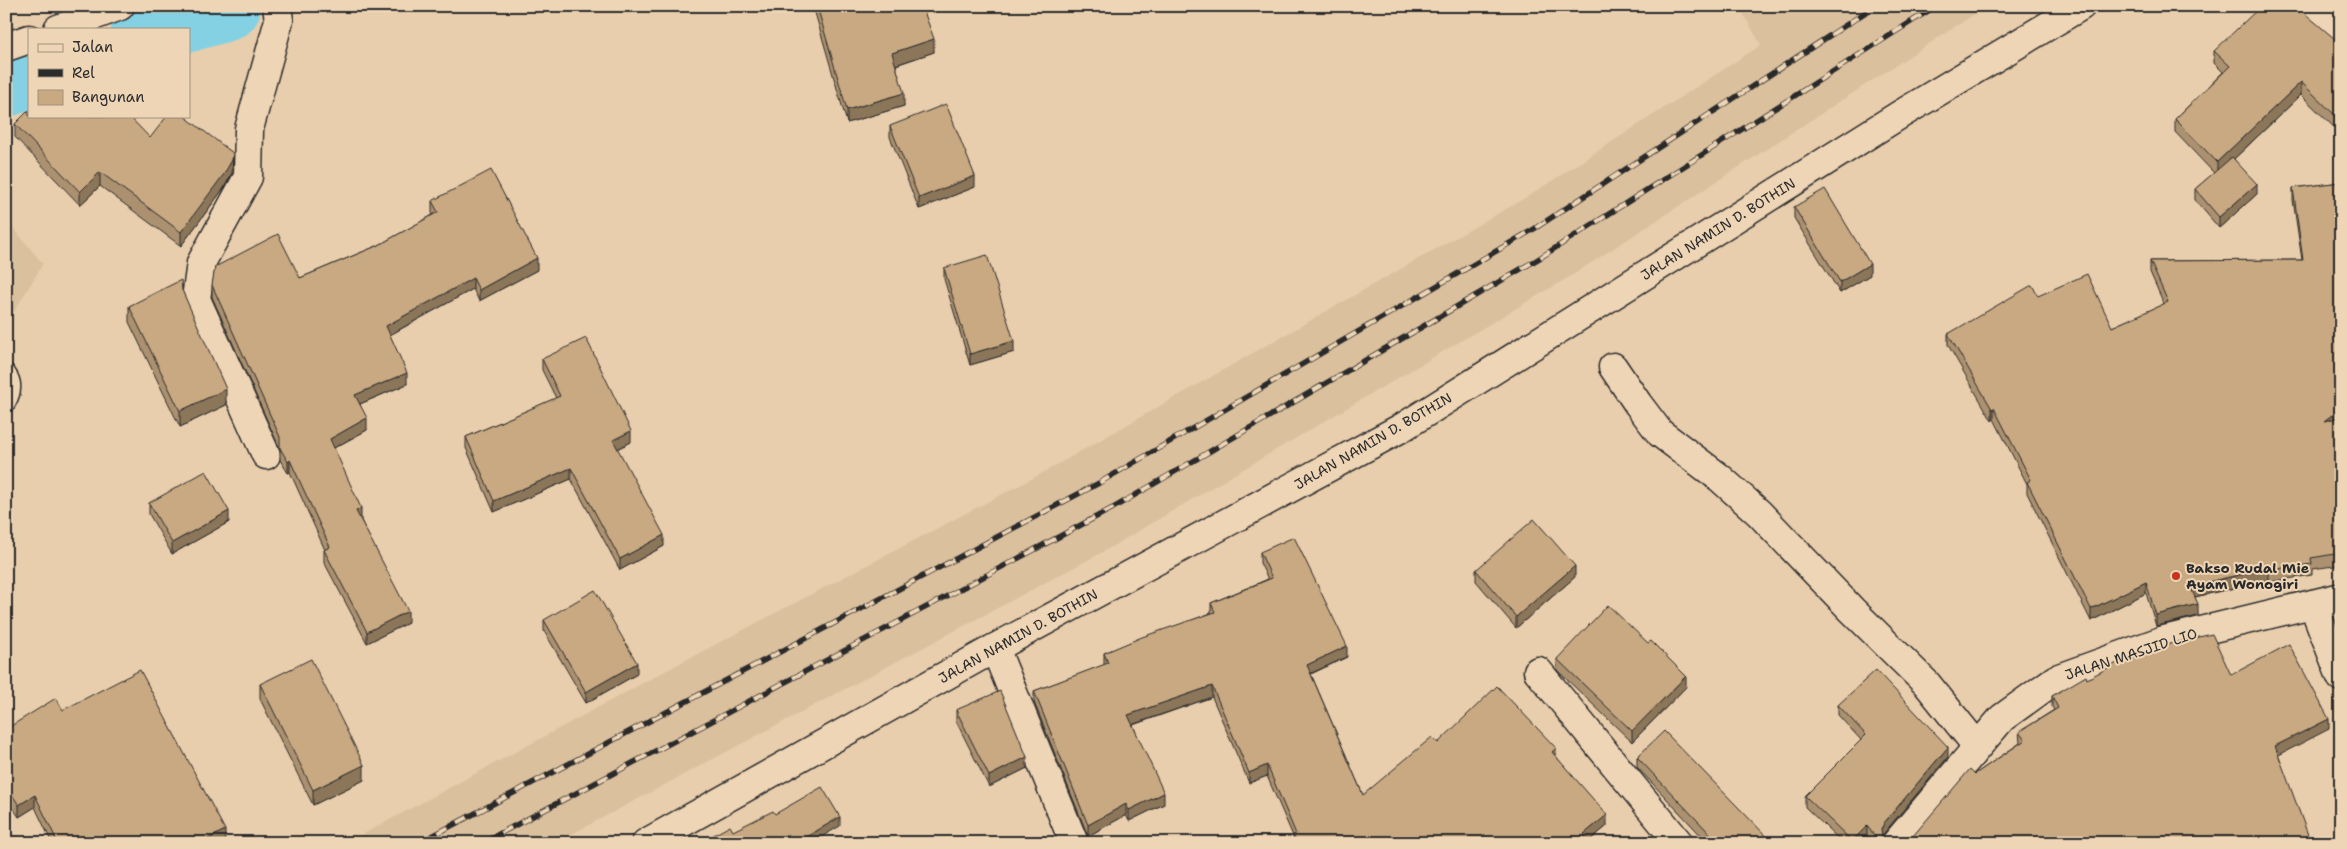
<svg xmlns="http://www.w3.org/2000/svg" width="2347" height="849" viewBox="0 0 2347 849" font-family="'Shantell Sans',sans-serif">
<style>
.built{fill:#dbc09e}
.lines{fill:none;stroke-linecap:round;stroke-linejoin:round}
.river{stroke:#85d1e4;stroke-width:70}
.lane-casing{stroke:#2b2b2b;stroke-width:22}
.street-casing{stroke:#2b2b2b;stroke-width:31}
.secondary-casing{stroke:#2b2b2b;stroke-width:31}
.lane{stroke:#eed5b6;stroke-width:19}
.street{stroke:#eed5b6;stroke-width:28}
.secondary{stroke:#eed5b6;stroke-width:28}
.rail-casing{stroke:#2b2b2b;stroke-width:5.5}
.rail{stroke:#eed5b6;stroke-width:4;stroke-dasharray:11;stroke-linecap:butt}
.wall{fill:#ac916f;stroke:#2b2b2b}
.shaded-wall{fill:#8c765a;stroke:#2b2b2b}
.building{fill:#c8a981;stroke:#2b2b2b}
.poi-dot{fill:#c8321e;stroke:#eed5b6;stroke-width:2}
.labels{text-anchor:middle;stroke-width:4;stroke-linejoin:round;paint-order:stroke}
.street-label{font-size:14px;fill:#2b2b2b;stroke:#eed5b6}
.poi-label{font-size:14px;font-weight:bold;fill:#2b2b2b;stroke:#eed5b6;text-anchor:start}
</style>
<rect width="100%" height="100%" fill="#e9cead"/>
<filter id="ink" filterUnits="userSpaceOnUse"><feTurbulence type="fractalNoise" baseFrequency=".02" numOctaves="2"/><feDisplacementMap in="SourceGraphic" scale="10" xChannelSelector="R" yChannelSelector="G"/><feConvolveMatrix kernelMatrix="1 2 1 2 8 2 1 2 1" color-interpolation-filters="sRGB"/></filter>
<g filter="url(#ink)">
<g class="built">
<path d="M 1739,6 L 1987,6 L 1571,276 L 1101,553 L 555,843 L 347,843 L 682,662 L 1037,476 L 1527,197 L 1761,45 Z"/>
<path d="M 6,219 L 43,264 L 6,325 Z"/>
</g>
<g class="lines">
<g class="river">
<path d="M 146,29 L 226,6"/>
<path d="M 6,82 L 29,72"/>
</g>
<defs>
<path id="lane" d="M 6,374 C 13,383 11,393 6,402"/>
<g id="street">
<path d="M 58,29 L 120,6"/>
<path d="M 6,47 L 29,39"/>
<path d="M 1613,367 L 1638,404 L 1660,433 L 1720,478 L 1759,513 L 1852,610 L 1927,684 L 1977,746"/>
<path d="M 266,455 L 196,299 L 201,263 L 248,177 L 249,129 L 279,20 L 277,6"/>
<path d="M 2313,604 L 2341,677"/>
<path d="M 995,648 L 1074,843"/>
<path d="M 1538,671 L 1679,843"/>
<path d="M 1896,843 L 2002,718 L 2056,679 L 2164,640 L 2341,597"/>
</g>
<g id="secondary">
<path d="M 2308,6 L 2341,26"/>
<path d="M 646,843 L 995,648 L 1403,427 L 1901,114 L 2081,6"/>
</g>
</defs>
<use href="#lane" class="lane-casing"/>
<use href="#street" class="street-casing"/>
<use href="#secondary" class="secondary-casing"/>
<use href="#lane" class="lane"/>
<use href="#street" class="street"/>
<use href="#secondary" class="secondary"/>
<defs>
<g id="rail">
<path d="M 419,843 L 1099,483 L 1534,229 L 1875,6"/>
<path d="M 482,843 L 1113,508 L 1538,259 L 1936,6"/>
</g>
</defs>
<use href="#rail" class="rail-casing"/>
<use href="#rail" class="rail"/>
</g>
<g class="wall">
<path d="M 813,6 L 922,6 L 934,52 L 896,65 L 904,106 L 847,123 Z"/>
<path d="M 2341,44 L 2341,134 L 2301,95 L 2234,159 L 2257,194 L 2219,228 L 2195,200 L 2195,189 L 2214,173 L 2175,132 L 2175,119 L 2223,72 L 2214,63 L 2214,51 Z"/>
<path d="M 15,124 L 150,138 L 232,173 L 224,188 L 181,246 L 100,186 L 80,205 L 15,137 Z"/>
<path d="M 890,126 L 975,187 L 919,209 L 890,137 Z"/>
<path d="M 2341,182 L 2341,565 L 2312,569 L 2312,575 L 2269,582 L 2269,580 L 2195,597 L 2198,616 L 2156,626 L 2146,593 L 2091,621 L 2027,493 L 2027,484 L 1994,419 L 1992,421 L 1948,345 L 1948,334 L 2038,296 L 2112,327 L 2164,304 L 2150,272 L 2150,261 L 2302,260 L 2293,200 L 2293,188 Z"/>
<path d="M 432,201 L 537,270 L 479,301 L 473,289 L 390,335 L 407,384 L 360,404 L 367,430 L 334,448 L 361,520 L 408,623 L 367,643 L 324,562 L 324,550 L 325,550 L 290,472 L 288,473 L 280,460 L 280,449 L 212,297 L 212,285 L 300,278 L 379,245 L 433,215 L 432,213 Z"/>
<path d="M 1794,207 L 1870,275 L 1840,293 L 1794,218 Z"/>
<path d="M 944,268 L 1014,352 L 970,365 L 944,279 Z"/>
<path d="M 182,290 L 226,405 L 180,427 L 129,322 L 129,306 Z"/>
<path d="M 542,359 L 631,442 L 617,449 L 664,546 L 620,570 L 571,479 L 494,512 L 466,448 L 466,437 L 556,398 L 542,370 Z"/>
<path d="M 149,503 L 229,522 L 172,554 L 149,514 Z"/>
<path d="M 1260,552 L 1347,657 L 1311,674 L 1363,795 L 1438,743 L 1556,756 L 1607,826 L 1589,841 L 1591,843 L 1293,843 L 1293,836 L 1267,776 L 1249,783 L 1212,697 L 1133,725 L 1164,804 L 1129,821 L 1126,815 L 1088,836 L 1034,702 L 1034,691 L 1104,665 L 1104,653 L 1211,613 L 1211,603 L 1268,579 L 1260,563 Z"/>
<path d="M 1476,570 L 1575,577 L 1516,628 L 1476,581 Z"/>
<path d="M 544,620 L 637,674 L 586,703 L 544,631 Z"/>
<path d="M 1557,659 L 1686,687 L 1632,742 L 1557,670 Z"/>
<path d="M 2231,675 L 2329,729 L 1975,774 L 2020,743 L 2019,732 L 2054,710 L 2052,707 L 2052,696 L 2087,679 Z"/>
<path d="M 260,684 L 364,780 L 313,805 L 260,699 Z"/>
<path d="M 1838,705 L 1948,757 L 1884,833 L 1882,838 L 1885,843 L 1872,843 L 1867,836 L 1861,843 L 1843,843 L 1805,807 L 1805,796 L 1861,740 L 1838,715 Z"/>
<path d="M 63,710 L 225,842 L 224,843 L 52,843 L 35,807 L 19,817 L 6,798 L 6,729 Z"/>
<path d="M 956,710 L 1027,768 L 989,787 L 956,721 Z"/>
<path d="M 1637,757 L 1773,843 L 1708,843 L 1637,767 Z"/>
</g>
<g class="shaded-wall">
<path d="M 934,39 L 934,52 L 892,66 L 892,53 Z"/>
<path d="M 2301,82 L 2301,95 L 2217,175 L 2217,162 Z"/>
<path d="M 904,93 L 904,106 L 847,123 L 847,110 Z"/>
<path d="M 233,153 L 232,173 L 224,188 L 181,246 L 181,232 Z"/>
<path d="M 100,172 L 100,186 L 80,205 L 80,192 Z"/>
<path d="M 975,176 L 975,187 L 919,209 L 919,198 Z"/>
<path d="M 2257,184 L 2257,194 L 2219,228 L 2219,217 Z"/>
<path d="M 537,258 L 537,270 L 479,301 L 479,290 Z"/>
<path d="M 1870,264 L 1870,275 L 1840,293 L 1840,282 Z"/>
<path d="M 473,278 L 473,289 L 386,337 L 386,326 Z"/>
<path d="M 1014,341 L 1014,352 L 970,365 L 970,354 Z"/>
<path d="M 407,373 L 407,384 L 355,406 L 355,395 Z"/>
<path d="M 226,389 L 226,405 L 180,427 L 180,411 Z"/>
<path d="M 1994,408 L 1994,419 L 1992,421 L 1992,409 Z"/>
<path d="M 2341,408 L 2341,419 L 2324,421 Z"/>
<path d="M 367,418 L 367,430 L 330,450 L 330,439 Z"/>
<path d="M 631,431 L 631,442 L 613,451 L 613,440 Z"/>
<path d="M 290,460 L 290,472 L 288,473 L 288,462 Z"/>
<path d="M 571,468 L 571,479 L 494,512 L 494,501 Z"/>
<path d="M 361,508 L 361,520 L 356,522 L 356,511 Z"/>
<path d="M 229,511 L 229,522 L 172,554 L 172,543 Z"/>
<path d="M 664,535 L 664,546 L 620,570 L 620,559 Z"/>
<path d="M 1575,566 L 1575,577 L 1516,628 L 1516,617 Z"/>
<path d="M 2269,568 L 2269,580 L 2190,598 L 2190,586 Z"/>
<path d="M 2146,582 L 2146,593 L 2091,621 L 2091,609 Z"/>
<path d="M 2198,604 L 2198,616 L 2156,626 L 2156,615 Z"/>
<path d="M 408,611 L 408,623 L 367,643 L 367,632 Z"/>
<path d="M 1347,646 L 1347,657 L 1307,675 L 1307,665 Z"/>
<path d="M 8,663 L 8,679 L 6,680 L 6,664 Z"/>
<path d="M 637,663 L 637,674 L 586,703 L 586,692 Z"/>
<path d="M 1686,676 L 1686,687 L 1632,742 L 1632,731 Z"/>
<path d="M 1212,686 L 1212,697 L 1128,726 L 1128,715 Z"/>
<path d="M 2329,719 L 2329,729 L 2275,757 L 2275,746 Z"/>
<path d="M 1948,747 L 1948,757 L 1884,833 L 1881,841 L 1881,830 L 1884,823 Z"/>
<path d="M 1556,748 L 1556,759 L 1552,752 Z"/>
<path d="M 1027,757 L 1027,768 L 989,787 L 989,776 Z"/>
<path d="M 364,765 L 364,780 L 313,805 L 313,790 Z"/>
<path d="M 1267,765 L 1267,776 L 1249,783 L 1249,773 Z"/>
<path d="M 1164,793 L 1164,804 L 1129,821 L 1129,810 Z"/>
<path d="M 35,795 L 35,807 L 19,817 L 19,805 Z"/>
<path d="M 1126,804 L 1126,815 L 1088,836 L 1088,825 Z"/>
<path d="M 1607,815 L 1607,826 L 1587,843 L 1584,834 Z"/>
<path d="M 840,817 L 840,826 L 811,843 L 796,843 Z"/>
<path d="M 1867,826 L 1867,836 L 1861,843 L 1852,843 L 1852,841 Z"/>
<path d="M 225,830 L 225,842 L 224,843 L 200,843 Z"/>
</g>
<g class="building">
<path d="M 817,6 L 922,6 L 934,39 L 892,53 L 904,93 L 847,110 Z"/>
<path d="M 2261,6 L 2296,6 L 2341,44 L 2341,121 L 2301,82 L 2217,162 L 2175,119 L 2230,66 L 2214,51 Z"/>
<path d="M 946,104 L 975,176 L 919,198 L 890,126 Z"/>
<path d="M 29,110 L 29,116 L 129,116 L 150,138 L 167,116 L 184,116 L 233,153 L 232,160 L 224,174 L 181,232 L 100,172 L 80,192 L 15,124 Z"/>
<path d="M 2232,157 L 2257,184 L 2219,217 L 2195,189 Z"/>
<path d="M 491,170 L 537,258 L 479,290 L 473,278 L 386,326 L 407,373 L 355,395 L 367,418 L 330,439 L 361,508 L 356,511 L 408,611 L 367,632 L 324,550 L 330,547 L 290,460 L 288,462 L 280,448 L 280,437 L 212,285 L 215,267 L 278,234 L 300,278 L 379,245 L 438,212 L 432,201 Z"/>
<path d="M 2341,182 L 2341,408 L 2324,421 L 2341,417 L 2341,553 L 2311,558 L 2312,564 L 2269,570 L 2269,568 L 2190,586 L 2198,604 L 2156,615 L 2146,582 L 2091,609 L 2027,482 L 2031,480 L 1994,408 L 1992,409 L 1948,334 L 2032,285 L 2038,296 L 2087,274 L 2112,327 L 2168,302 L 2150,261 L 2303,260 L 2293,188 Z"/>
<path d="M 1825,189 L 1870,264 L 1840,282 L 1794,207 Z"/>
<path d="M 987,255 L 1014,341 L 970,354 L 944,268 Z"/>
<path d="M 181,280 L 182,290 L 226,389 L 180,411 L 129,306 Z"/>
<path d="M 586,338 L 631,431 L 613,440 L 664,535 L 620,559 L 571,468 L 494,501 L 466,437 L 560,396 L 542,359 Z"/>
<path d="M 206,471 L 229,511 L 172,543 L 149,503 Z"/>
<path d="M 1534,519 L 1575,566 L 1516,617 L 1476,570 Z"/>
<path d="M 1294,537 L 1347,646 L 1307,665 L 1363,795 L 1432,737 L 1438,743 L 1497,686 L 1556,748 L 1552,752 L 1607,815 L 1584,834 L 1591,843 L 1297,843 L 1293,835 L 1296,834 L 1267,765 L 1249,773 L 1212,686 L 1128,715 L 1164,793 L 1129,810 L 1126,804 L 1088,825 L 1034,691 L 1108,663 L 1104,653 L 1142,637 L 1215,612 L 1211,603 L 1272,578 L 1260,552 Z"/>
<path d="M 595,590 L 637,663 L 586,692 L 544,620 Z"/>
<path d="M 1608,605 L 1648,643 L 1651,641 L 1686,676 L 1632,731 L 1557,659 Z"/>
<path d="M 2212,634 L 2231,675 L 2289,644 L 2329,719 L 2275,746 L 2311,843 L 1907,843 L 1970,769 L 1975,774 L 2025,740 L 2019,732 L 2058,708 L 2052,696 L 2086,676 L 2087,679 L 2119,662 L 2169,644 Z"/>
<path d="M 311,659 L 364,765 L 313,790 L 260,684 Z"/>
<path d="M 140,670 L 225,830 L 200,843 L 58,843 L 35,795 L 19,805 L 6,786 L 6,729 L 56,698 L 63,710 Z"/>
<path d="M 1876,670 L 1948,747 L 1884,823 L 1881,830 L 1882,838 L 1885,843 L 1880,843 L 1867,826 L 1852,841 L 1805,796 L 1866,735 L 1838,705 Z"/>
<path d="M 1000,691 L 1027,757 L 989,776 L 956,710 Z"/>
<path d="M 1664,731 L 1773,843 L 1711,843 L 1716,840 L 1637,757 Z"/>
<path d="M 822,787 L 840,817 L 796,843 L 699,843 L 730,826 L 733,831 L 773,811 L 775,814 Z"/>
</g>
</g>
<circle class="poi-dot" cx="2176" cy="576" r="5"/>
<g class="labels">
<g class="street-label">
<text transform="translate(1718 229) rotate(-32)" y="5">JALAN NAMIN D. BOTHIN</text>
<text transform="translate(1373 441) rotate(-30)" y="5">JALAN NAMIN D. BOTHIN</text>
<text transform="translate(1018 636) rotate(-29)" y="5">JALAN NAMIN D. BOTHIN</text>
<text transform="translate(2131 654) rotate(-18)" y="5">JALAN MASJID LIO</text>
</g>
<g class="poi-label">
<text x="2186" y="573">Bakso Rudal Mie<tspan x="2186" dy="16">Ayam Wonogiri</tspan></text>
</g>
</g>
<rect width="2347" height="849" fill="none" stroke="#eed5b6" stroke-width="25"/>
<rect x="12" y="12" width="2322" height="824" fill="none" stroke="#2b2b2b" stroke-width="2" filter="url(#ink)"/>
<rect x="28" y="28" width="162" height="90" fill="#eed5b6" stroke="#a0917e"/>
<rect x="38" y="44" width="25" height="8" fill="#eed5b6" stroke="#a0917e"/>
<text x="72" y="52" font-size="15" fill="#2b2b2b">Jalan</text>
<rect x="38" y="69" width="25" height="8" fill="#2b2b2b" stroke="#a0917e"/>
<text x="72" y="78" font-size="15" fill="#2b2b2b">Rel</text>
<rect x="38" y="90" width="25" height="15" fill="#c8a981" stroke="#a0917e"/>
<text x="72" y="102" font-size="15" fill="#2b2b2b">Bangunan</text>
</svg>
